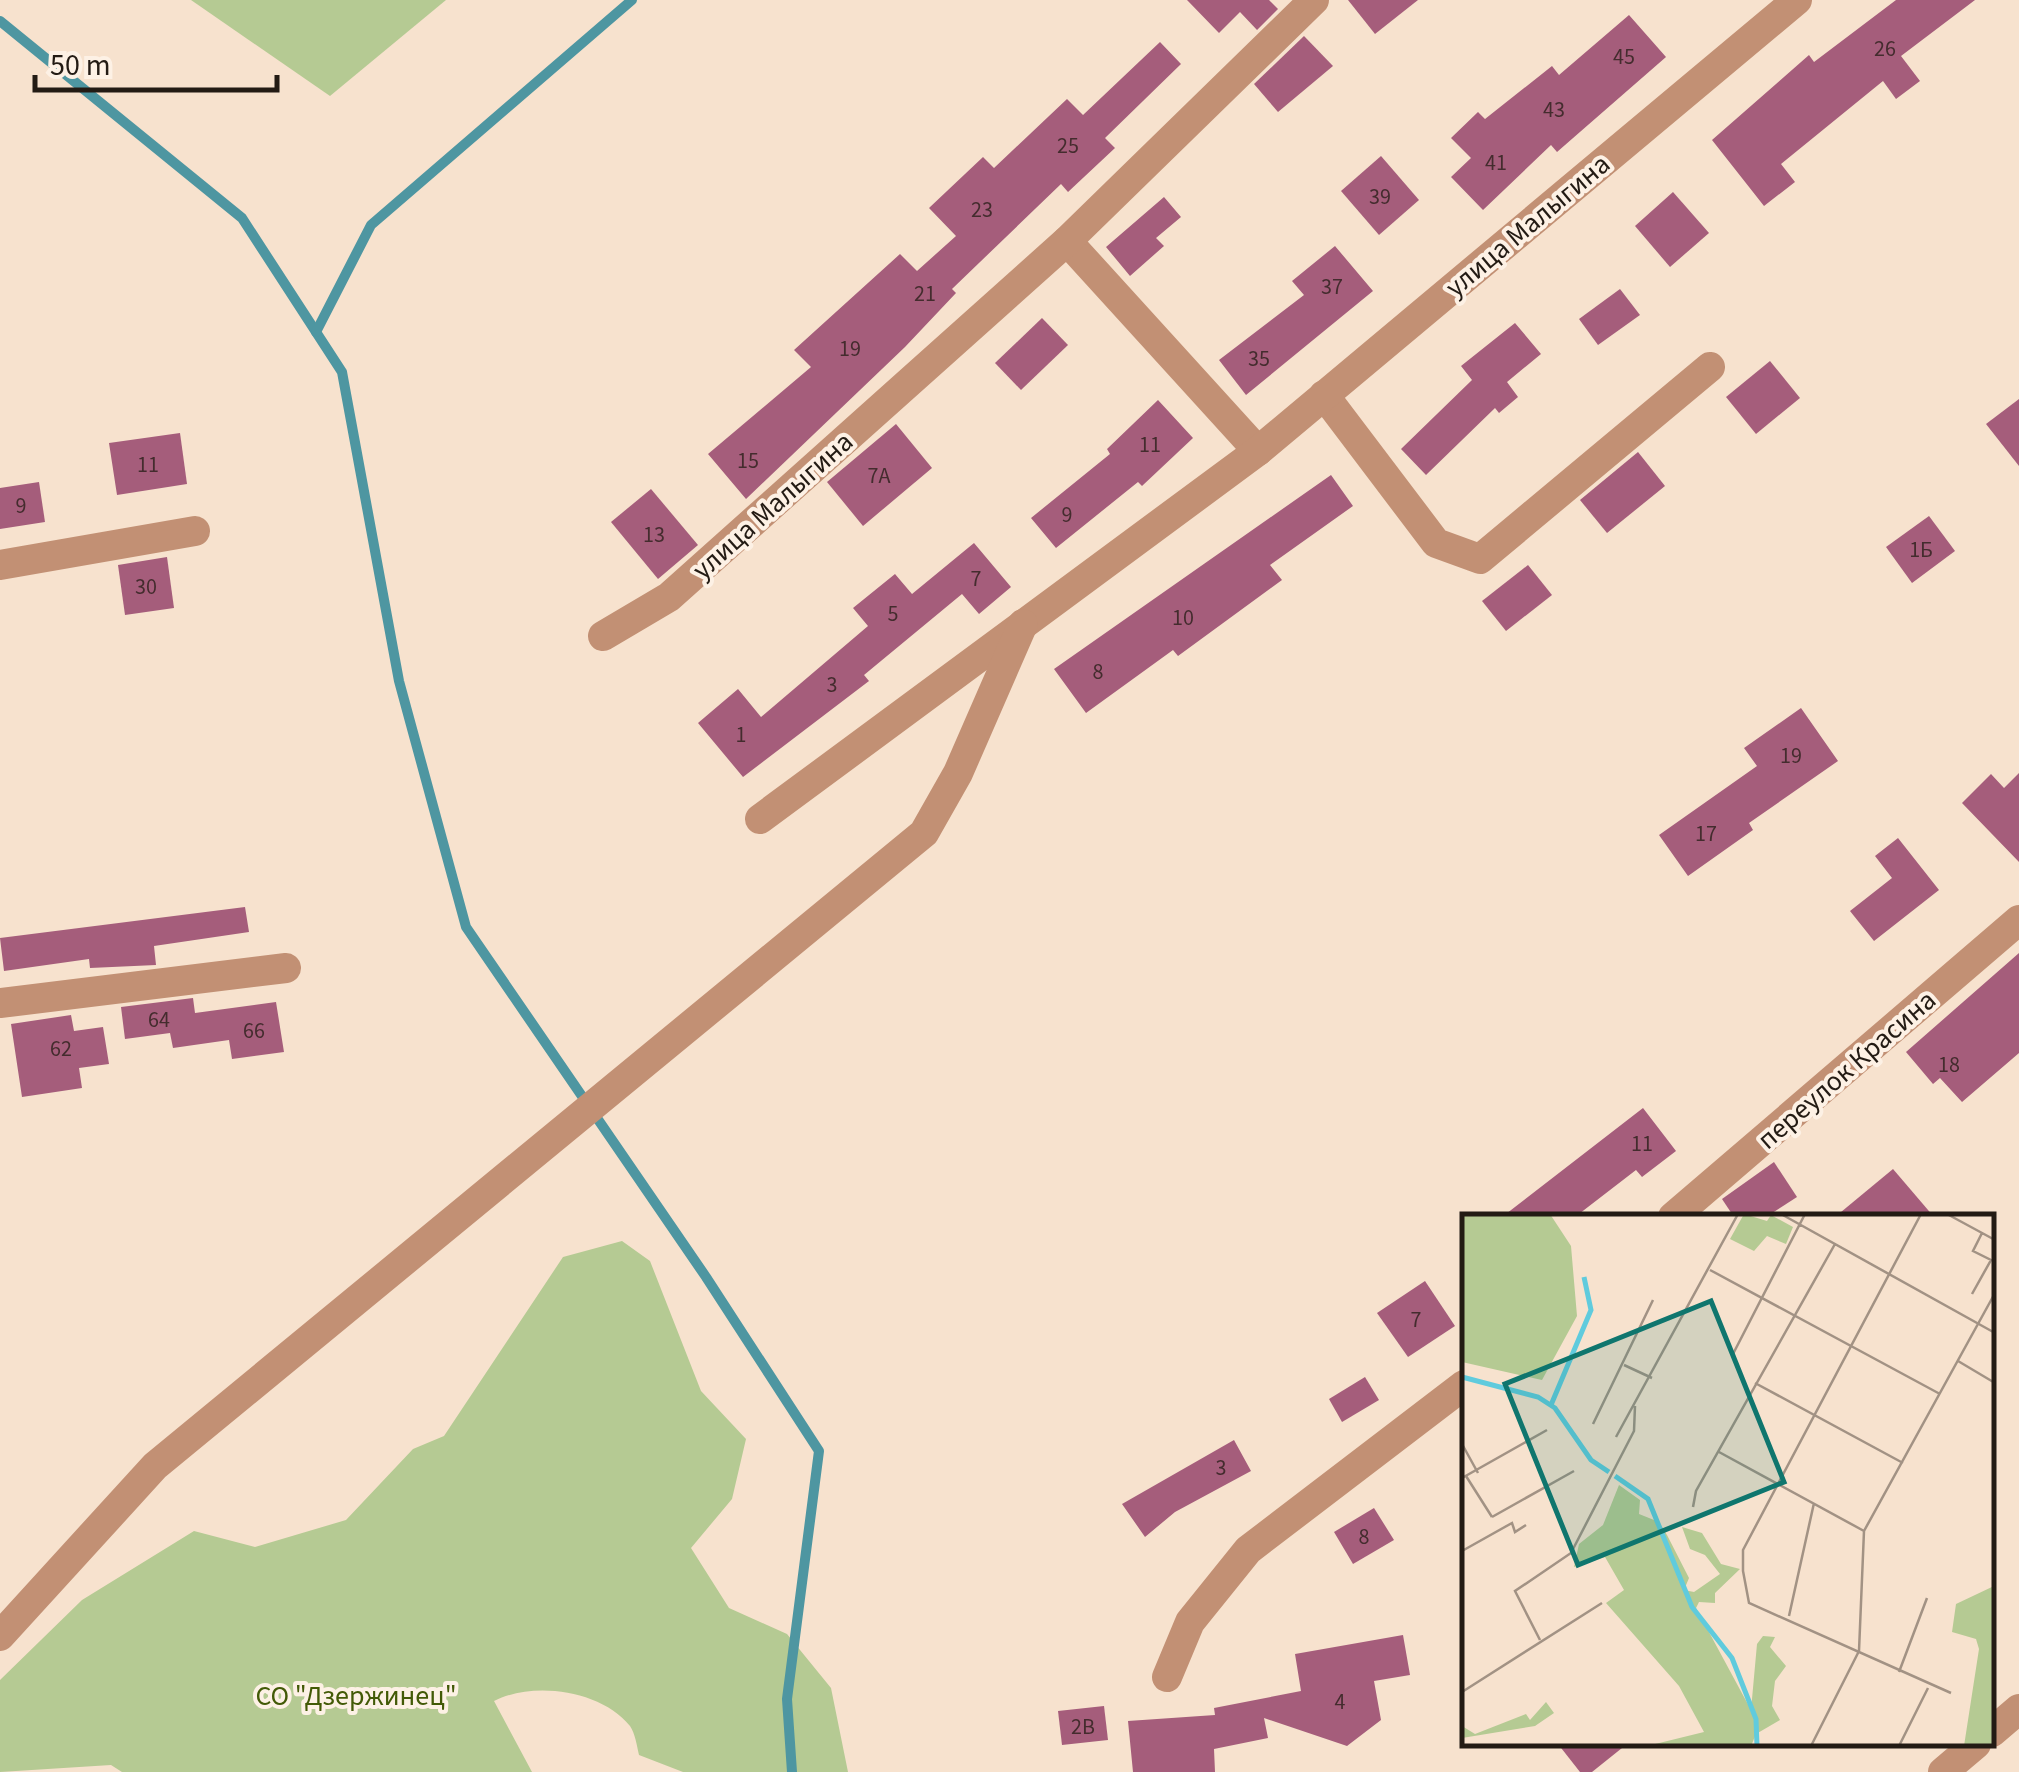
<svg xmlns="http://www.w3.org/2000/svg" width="2019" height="1772" viewBox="0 0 2019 1772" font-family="'Source Sans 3',sans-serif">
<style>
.green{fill:#b5ca93}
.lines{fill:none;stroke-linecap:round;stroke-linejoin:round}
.stream{stroke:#4e96a1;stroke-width:10}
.building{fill:#a55d7b}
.minor{stroke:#c29074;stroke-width:30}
.labels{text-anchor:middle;stroke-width:8;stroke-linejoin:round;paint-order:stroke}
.number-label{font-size:22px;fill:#442c2e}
.street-label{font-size:28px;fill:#231b14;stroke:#fdf1e5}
.park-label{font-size:28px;fill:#435a07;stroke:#fdf1e5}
.inset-river{fill:none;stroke:#60cbdd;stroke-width:5}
.inset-road{fill:none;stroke:#a29284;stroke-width:2.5}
.view{fill:#0f766e;fill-opacity:0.15;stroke:#0f766e;stroke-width:5}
.inset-edge{fill:none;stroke:#231b14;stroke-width:5}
</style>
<rect width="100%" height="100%" fill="#f7e2ce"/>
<g class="green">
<path d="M 191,0 L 446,0 L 330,96 Z"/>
<path d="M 622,1241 L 650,1261 L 701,1391 L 746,1439 L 732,1499 L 691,1548 L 729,1608 L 787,1634 L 831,1688 L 848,1772 L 683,1772 L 639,1755 C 637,1746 635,1733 630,1726 C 601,1690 533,1681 494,1701 L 532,1772 L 122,1772 L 111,1765 L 0,1772 L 0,1680 L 82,1600 L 194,1531 L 255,1547 L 346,1520 L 413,1449 L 444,1436 L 563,1257 Z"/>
</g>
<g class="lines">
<g class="stream">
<path d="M 0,21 L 242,218 L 342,372 L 399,681 L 466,927 L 706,1277 L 819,1451 L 787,1699 L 792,1772"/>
<path d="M 316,332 L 371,225 L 632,0"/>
</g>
</g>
<g class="building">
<path d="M 1187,0 L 1269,0 L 1278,9 L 1257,30 L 1240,12 L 1219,33 Z"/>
<path d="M 1348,0 L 1418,0 L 1375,34 Z"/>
<path d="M 1896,0 L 1975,0 L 1901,56 L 1920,81 L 1896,99 L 1883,81 L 1781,164 L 1795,182 L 1764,206 L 1712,140 L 1809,55 L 1814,62 Z"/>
<path d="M 1629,15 L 1666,57 L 1557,152 L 1551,145 L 1483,210 L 1451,177 L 1471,158 L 1451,138 L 1478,112 L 1485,119 L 1552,66 L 1559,75 Z"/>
<path d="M 1304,36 L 1333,66 L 1278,112 L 1254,84 Z"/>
<path d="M 1160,42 L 1181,64 L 1105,138 L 1115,148 L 1068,192 L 1061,184 L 952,289 L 956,293 L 905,347 L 746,499 L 708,454 L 811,367 L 794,350 L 900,254 L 917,271 L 956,236 L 929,208 L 983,157 L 994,168 L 1067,99 L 1083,115 Z"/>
<path d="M 1381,156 L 1419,200 L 1379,235 L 1341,191 Z"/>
<path d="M 1673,192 L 1709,233 L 1670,267 L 1635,226 Z"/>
<path d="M 1164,197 L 1181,217 L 1156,238 L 1164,246 L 1130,276 L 1106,247 Z"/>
<path d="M 1335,246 L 1373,291 L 1246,395 L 1219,360 L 1304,295 L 1292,281 Z"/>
<path d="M 1620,289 L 1640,315 L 1598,345 L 1579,319 Z"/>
<path d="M 1042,318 L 1068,345 L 1021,390 L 995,363 Z"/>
<path d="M 1515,323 L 1541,354 L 1507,382 L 1518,397 L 1499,413 L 1495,408 L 1426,475 L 1401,449 L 1472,380 L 1461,366 Z"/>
<path d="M 1770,361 L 1800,398 L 1756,434 L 1726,397 Z"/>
<path d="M 2019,399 L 2019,466 L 1986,424 Z"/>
<path d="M 1158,400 L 1193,438 L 1142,486 L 1138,482 L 1056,548 L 1031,518 L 1110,454 L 1107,449 Z"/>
<path d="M 896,424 L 932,468 L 863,526 L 827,482 Z"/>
<path d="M 180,433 L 187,484 L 117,495 L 109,443 Z"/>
<path d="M 1638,452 L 1665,486 L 1607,533 L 1580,500 Z"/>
<path d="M 1331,475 L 1353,506 L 1270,565 L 1282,580 L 1178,656 L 1173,650 L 1086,713 L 1054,669 Z"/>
<path d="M 39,482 L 45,522 L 0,529 L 0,488 Z"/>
<path d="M 651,489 L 698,545 L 658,579 L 611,522 Z"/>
<path d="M 1929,516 L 1955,551 L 1912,583 L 1886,547 Z"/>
<path d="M 974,543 L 1011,587 L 979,614 L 962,594 L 864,675 L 869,681 L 743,777 L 698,723 L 738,689 L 761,717 L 868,626 L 853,608 L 895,574 L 912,594 Z"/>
<path d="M 167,557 L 174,608 L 125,615 L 118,565 Z"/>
<path d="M 1528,565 L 1552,595 L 1506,631 L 1482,601 Z"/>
<path d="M 1801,708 L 1838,761 L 1749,823 L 1753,830 L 1688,876 L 1659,835 L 1757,766 L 1744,748 Z"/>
<path d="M 2019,773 L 2019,862 L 1962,803 L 1991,774 L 2004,788 Z"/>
<path d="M 1898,838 L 1939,890 L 1874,941 L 1850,911 L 1892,878 L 1875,856 Z"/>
<path d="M 245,907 L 249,932 L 154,946 L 156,965 L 90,968 L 89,959 L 4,971 L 0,938 Z"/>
<path d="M 2019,953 L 2019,1053 L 1962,1102 L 1940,1078 L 1933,1084 L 1906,1052 Z"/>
<path d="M 193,998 L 195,1013 L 276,1002 L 284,1052 L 232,1059 L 229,1040 L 173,1048 L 170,1033 L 125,1039 L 121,1007 Z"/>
<path d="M 71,1015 L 74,1031 L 103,1027 L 109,1064 L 79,1068 L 82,1088 L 22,1097 L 11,1024 Z"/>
<path d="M 1643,1108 L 1676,1151 L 1642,1177 L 1636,1170 L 1575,1217 L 1502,1217 Z"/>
<path d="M 1774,1162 L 1797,1197 L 1766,1217 L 1734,1217 L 1722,1199 Z"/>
<path d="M 1893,1169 L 1934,1217 L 1835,1217 Z"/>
<path d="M 1425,1281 L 1455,1326 L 1408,1357 L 1377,1313 Z"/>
<path d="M 1365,1377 L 1379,1400 L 1342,1422 L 1329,1399 Z"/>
<path d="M 1234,1440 L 1251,1471 L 1175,1512 L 1145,1537 L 1122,1504 Z"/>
<path d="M 1374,1508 L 1394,1540 L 1353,1564 L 1334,1532 Z"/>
<path d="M 1403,1635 L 1410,1675 L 1374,1681 L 1381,1720 L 1347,1746 L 1264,1718 L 1268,1738 L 1214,1749 L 1215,1772 L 1133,1772 L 1128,1721 L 1215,1715 L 1214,1708 L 1301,1691 L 1295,1654 Z"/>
<path d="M 1104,1706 L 1108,1740 L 1062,1745 L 1058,1711 Z"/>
<path d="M 1558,1744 L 1627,1744 L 1592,1772 L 1580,1772 Z"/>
</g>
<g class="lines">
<g class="minor">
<path d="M 1067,241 L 1258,451"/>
<path d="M 1324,395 L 1436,543 L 1480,559 L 1710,367"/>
<path d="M 0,565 L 195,531"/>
<path d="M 603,636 L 669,597 L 1067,241 L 1314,0"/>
<path d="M 760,819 L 1258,451 L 1797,0"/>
<path d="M 0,1003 L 286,968"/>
<path d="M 1673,1217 L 2019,920"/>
<path d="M 0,1636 L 155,1466 L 924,833 L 958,773 L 1023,624"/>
<path d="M 1167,1677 L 1190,1622 L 1248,1550 L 1464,1385"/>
<path d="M 1992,1732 L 2019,1709"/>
<path d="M 1943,1772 L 1976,1744"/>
</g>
</g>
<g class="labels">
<g class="number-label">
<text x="1885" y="56">26</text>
<text x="1624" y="64">45</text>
<text x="1554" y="117">43</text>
<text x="1068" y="153">25</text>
<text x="1496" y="170">41</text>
<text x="1380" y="204">39</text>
<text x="982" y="217">23</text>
<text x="1332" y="294">37</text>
<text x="925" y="301">21</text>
<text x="850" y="356">19</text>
<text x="1259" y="366">35</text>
<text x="1150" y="452">11</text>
<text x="748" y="468">15</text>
<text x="148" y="472">11</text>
<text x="879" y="483">7А</text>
<text x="21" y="513">9</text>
<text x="1067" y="522">9</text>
<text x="654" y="542">13</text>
<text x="1921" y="557">1Б</text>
<text x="976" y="586">7</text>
<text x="146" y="594">30</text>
<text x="893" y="621">5</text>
<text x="1183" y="625">10</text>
<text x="1098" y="679">8</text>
<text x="832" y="692">3</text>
<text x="741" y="742">1</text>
<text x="1791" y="763">19</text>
<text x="1706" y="841">17</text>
<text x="159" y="1027">64</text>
<text x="254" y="1038">66</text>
<text x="61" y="1056">62</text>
<text x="1949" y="1072">18</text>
<text x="1642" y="1151">11</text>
<text x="1416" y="1327">7</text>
<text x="1221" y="1475">3</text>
<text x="1364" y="1544">8</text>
<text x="1340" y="1709">4</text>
<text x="1083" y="1734">2В</text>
</g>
<g class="street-label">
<text transform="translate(1527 225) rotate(-40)" y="10">улица Малыгина</text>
<text transform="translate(772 505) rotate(-42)" y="10">улица Малыгина</text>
<text transform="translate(1846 1069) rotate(-41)" y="10">переулок Красина</text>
</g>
<g class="park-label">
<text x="356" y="1705">СО "Дзержинец"</text>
</g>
</g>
<g transform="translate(1462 1214)">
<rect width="532" height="532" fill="#f7e2ce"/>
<path d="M 0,0 L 88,0 L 109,32 L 115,102 L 80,166 L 0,148 ZM 282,0 L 305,7 L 309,1 L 331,13 L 324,30 L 305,22 L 292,37 L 268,25 ZM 157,271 L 178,286 L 177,300 L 197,308 L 205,321 L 227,364 L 222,376 L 232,378 L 258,360 L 243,341 L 228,335 L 220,313 L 240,319 L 259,350 L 278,355 L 253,379 L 253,389 L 237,388 L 234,394 L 289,496 L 295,430 L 301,422 L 313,423 L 308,433 L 324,452 L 313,467 L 310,492 L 318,506 L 294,520 L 289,532 L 185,532 L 242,518 L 217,472 L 144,389 L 162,376 L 143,343 L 112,353 L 117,330 L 141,311 ZM 532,372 L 532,532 L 502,532 L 517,435 L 514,425 L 490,418 L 494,390 ZM 84,488 L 92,499 L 73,512 L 0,524 L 0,512 L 13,520 L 64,500 L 68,506 Z" fill="#b5ca93"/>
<path class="inset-river" d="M 0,163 L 76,183 L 93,194 L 129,246 L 147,258M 89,191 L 129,96 L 122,63M 153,262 L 186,285 L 230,393 L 270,444 L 294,505 L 295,532"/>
<path class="inset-road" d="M 319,0 L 533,119M 459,0 L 281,336 L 281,357 L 287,389 L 489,479M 485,0 L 533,26M 248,56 L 478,180M 510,80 L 529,46 L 511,37 L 520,19M 271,140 L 343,0M 496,147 L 533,169M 162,151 L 190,164M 293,169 L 441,249M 131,210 L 191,86M 154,223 L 276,0M 0,230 L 16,259M 257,238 L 402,317M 4,262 L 30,303M 0,264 L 85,216M 231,293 L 234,277 L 373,30M 30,303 L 112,257M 0,337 L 50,309 L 53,318 L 64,311M 327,402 L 352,289M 78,426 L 53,377 L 109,339 L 172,217 L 173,192M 437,458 L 465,384M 0,478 L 140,389M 349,532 L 397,437 L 402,317 L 533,79M 437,532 L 466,474"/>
<path class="view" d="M 249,87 L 322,268 L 116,351 L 43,170 Z"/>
<rect width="532" height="532" class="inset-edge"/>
</g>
<path d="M35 75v15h242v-15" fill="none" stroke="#231b14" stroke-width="5"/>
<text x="50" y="75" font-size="30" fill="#231b14" stroke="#fdf1e5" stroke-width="8" paint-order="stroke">50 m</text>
</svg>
